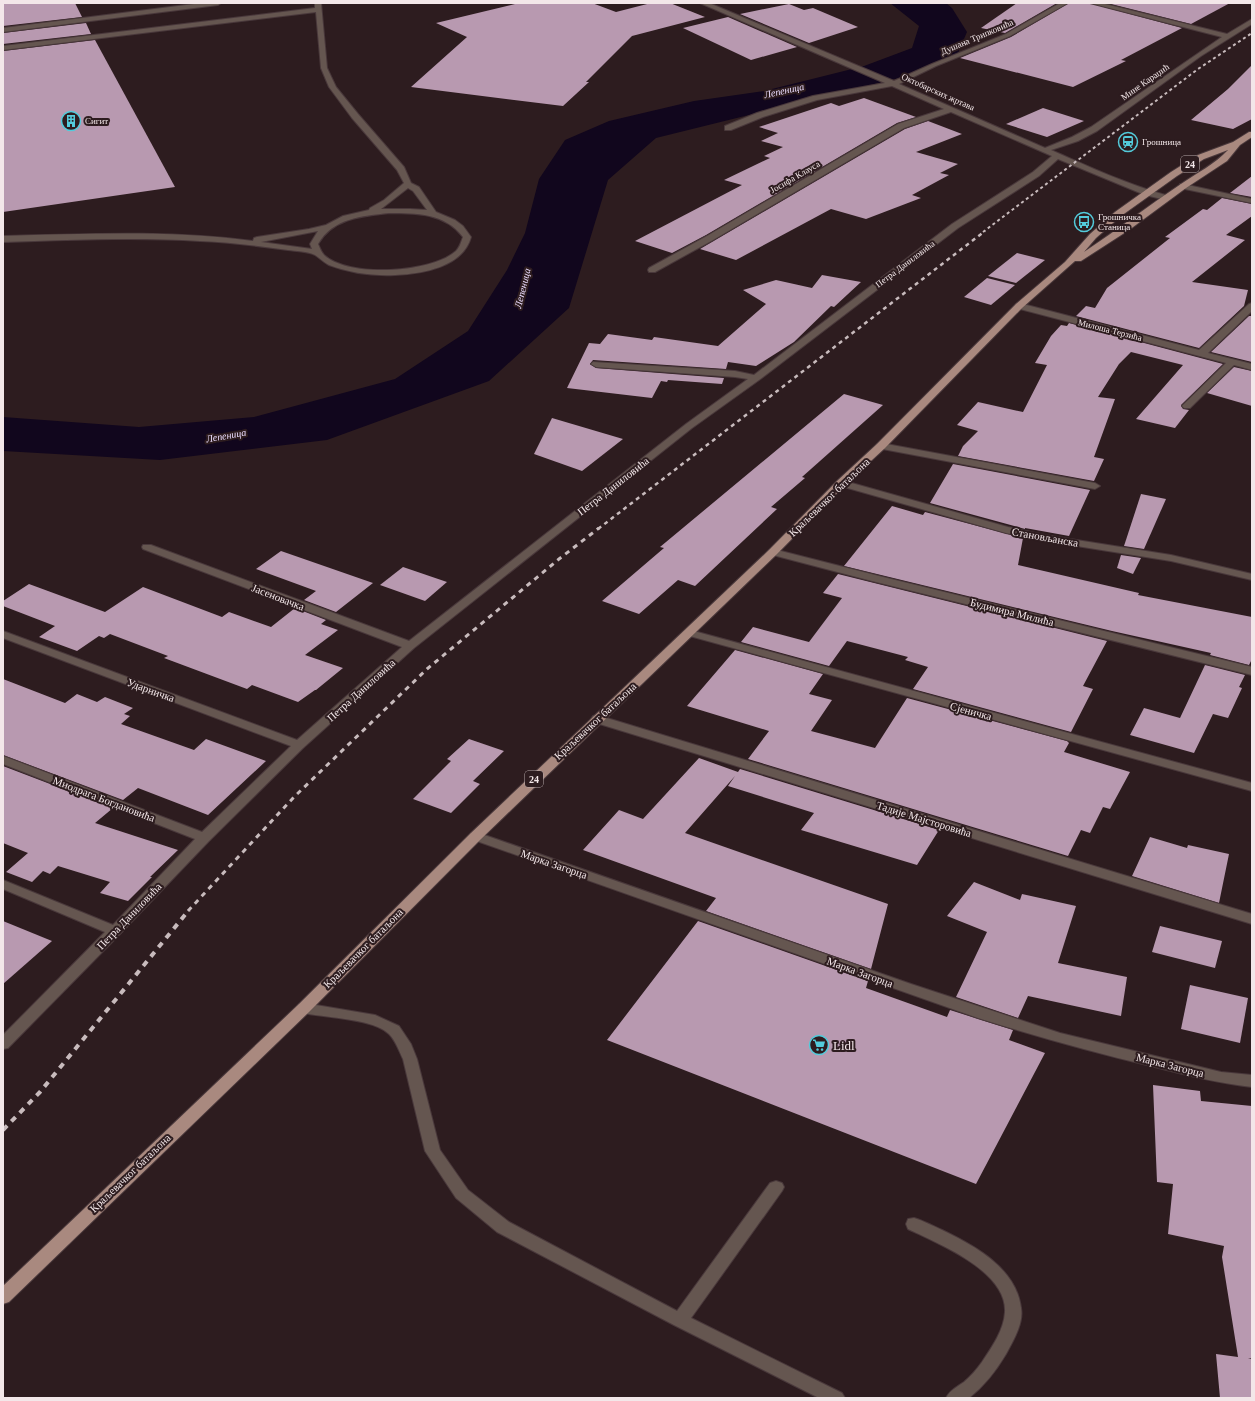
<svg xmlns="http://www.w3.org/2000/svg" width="1255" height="1401" viewBox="0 0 1255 1401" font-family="'Times New Roman',serif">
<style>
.water{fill:#11061d}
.building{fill:#b899b0}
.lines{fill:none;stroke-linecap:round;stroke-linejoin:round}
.minor-casing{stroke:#49383b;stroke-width:2}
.major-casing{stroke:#49383b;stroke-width:2}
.minor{fill:#655650;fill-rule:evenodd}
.major{fill:#a9897f;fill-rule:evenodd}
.rail-far3{stroke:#c8bbbd;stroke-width:2;stroke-dasharray:3 3;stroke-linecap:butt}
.rail-far2{stroke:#c8bbbd;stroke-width:2.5;stroke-dasharray:4 4;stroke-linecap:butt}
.rail-far1{stroke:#c8bbbd;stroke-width:3;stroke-dasharray:5 5;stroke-linecap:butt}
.rail{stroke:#c8bbbd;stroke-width:4;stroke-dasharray:6 6;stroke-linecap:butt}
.labels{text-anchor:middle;stroke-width:4;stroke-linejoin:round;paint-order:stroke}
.far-street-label{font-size:9px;fill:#f3e7e9;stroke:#2d1c1f}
.far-poi-label{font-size:9px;fill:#f3e7e9;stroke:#2d1c1f;text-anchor:start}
.far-water-label{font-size:10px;font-style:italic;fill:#ebddff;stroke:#2d1c1f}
.shield{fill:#2d1c1f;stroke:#b8aaac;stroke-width:1}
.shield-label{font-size:10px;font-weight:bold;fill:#f3e7e9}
.street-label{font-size:11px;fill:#f3e7e9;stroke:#2d1c1f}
.near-poi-label{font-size:13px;fill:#f3e7e9;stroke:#2d1c1f;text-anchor:start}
</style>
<rect width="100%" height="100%" fill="#2d1c1f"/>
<path class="water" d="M 890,3 L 946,3 L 952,8 L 967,32 L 958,53 L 899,78 L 656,138 L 608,180 L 569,308 L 489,381 L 327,440 L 160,460 L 3,451 L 3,417 L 139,427 L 254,417 L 395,379 L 468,331 L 507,270 L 525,233 L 539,179 L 565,140 L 609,121 L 694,101 L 764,91 L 864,66 L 912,48 L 919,26 Z"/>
<g class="building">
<path d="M 3,3 L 75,3 L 82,17 L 3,26 Z"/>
<path d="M 519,3 L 592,3 L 616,12 L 651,3 L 670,3 L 705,17 L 632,36 L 586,82 L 589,82 L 563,106 L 411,87 L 467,37 L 436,23 Z"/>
<path d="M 1017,3 L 1057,3 L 1005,33 L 981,28 Z"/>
<path d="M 1069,3 L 1089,3 L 1182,28 L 1121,60 L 1126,61 L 1073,87 L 960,58 L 1011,37 Z"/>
<path d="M 1107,3 L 1230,3 L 1191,24 Z"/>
<path d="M 789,4 L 804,10 L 813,8 L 858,27 L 809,43 L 740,14 Z"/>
<path d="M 728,17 L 797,47 L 751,60 L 683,28 Z"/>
<path d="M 86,23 L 91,34 L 3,44 L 3,33 Z"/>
<path d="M 95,40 L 175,187 L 3,212 L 3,51 Z"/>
<path d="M 1252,65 L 1252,119 L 1233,129 L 1191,120 L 1228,89 Z"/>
<path d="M 864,98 L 916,117 L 897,123 L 706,235 L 672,253 L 635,241 L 742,185 L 724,180 L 770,158 L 764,156 L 783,147 L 761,141 L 778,133 L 759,127 L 831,103 L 839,106 Z"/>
<path d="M 1043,108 L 1084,121 L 1047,137 L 1006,124 Z"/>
<path d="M 928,121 L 962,134 L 916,152 L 958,164 L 940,173 L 949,175 L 912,195 L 921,198 L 866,219 L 831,209 L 736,260 L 700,249 L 905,129 Z"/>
<path d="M 1252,176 L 1252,197 L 1230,193 Z"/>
<path d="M 1222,198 L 1252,204 L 1252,216 L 1226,235 L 1245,240 L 1192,282 L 1248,290 L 1244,306 L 1199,348 L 1076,316 L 1086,306 L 1095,308 L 1107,288 L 1170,238 L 1165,237 L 1203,209 L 1207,210 Z"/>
<path d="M 1017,253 L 1045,260 L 1016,283 L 988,276 Z"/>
<path d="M 822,275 L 861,282 L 834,307 L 831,306 L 794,342 L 756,366 L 728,362 L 726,369 L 593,360 L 590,364 L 596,368 L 724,378 L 722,384 L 668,380 L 667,382 L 661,381 L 652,398 L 567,388 L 589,343 L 600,344 L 608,334 L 652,340 L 654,337 L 718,346 L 766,304 L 743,290 L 776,280 L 812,288 Z"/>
<path d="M 987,278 L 1015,285 L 991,305 L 964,297 Z"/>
<path d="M 1249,316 L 1252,316 L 1252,362 L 1211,352 Z"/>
<path d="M 1069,323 L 1223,364 L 1181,405 L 1183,409 L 1189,410 L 1175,428 L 1136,419 L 1183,365 L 1131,352 L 1119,364 L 1098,397 L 1115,399 L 1094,457 L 1104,459 L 1094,481 L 958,456 L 963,446 L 978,431 L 957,425 L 978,402 L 1023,412 L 1047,365 L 1035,363 L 1051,336 L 1061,325 L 1067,326 Z"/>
<path d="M 1234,367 L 1252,371 L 1252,406 L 1207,393 Z"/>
<path d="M 844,394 L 883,405 L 802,477 L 805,478 L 771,507 L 777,509 L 695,586 L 678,580 L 639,614 L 602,601 L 664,548 L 660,547 Z"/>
<path d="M 552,418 L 623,439 L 582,471 L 534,454 Z"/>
<path d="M 953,464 L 1090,490 L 1069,536 L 1025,528 L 1025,529 L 930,503 Z"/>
<path d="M 1141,494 L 1166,499 L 1144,549 L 1124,546 Z"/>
<path d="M 892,506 L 923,515 L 925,512 L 1023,538 L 1018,565 L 1139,593 L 1138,595 L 1252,617 L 1252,659 L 1249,665 L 1210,655 L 1211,653 L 1112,631 L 844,566 Z"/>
<path d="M 281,551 L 373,583 L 336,612 L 304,600 L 316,591 L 256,569 Z"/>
<path d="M 1121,555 L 1141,558 L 1133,574 L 1117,568 Z"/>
<path d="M 403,567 L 447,582 L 425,601 L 380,585 Z"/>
<path d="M 838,574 L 1107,641 L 1083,686 L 1093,689 L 1071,732 L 913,689 L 928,667 L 905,660 L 908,657 L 847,641 L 829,666 L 741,642 L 753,627 L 809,642 L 842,598 L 823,593 Z"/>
<path d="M 29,584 L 105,612 L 143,587 L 222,617 L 229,612 L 271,627 L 295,608 L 326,620 L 321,624 L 338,630 L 305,655 L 343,668 L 316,690 L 315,690 L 298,702 L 252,685 L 247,689 L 164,658 L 168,656 L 110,634 L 104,638 L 99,636 L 77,651 L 39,637 L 55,626 L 3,606 L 3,601 Z"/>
<path d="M 735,650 L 823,674 L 809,694 L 832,700 L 811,731 L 875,748 L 907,698 L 1067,741 L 1069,743 L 1064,752 L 1130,772 L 1110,809 L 1103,807 L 1090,833 L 1081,830 L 1068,856 L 748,759 L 769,731 L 687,706 Z"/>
<path d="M 1205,665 L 1245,675 L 1239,687 L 1242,688 L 1228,718 L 1213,714 L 1194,753 L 1130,735 L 1144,708 L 1180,718 Z"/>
<path d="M 3,679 L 65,703 L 77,694 L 97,702 L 105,697 L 133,708 L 124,714 L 130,716 L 121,724 L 194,750 L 206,739 L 266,761 L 208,815 L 138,788 L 123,800 L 3,755 Z"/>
<path d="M 469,739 L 504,751 L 473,781 L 480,784 L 451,813 L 413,799 L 451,761 L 447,759 Z"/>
<path d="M 699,758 L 738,772 L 740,769 L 939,830 L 917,865 L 801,830 L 814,813 L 728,786 L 735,776 L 685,833 L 888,904 L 871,969 L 706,911 L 716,898 L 583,850 L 619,810 L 643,819 Z"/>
<path d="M 3,766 L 113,808 L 95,823 L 178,850 L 150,877 L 152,877 L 128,901 L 100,893 L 110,882 L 58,866 L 50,874 L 43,871 L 32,882 L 6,872 L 28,853 L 3,843 Z"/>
<path d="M 1150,837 L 1187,848 L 1188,845 L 1229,854 L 1219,903 L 1132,876 Z"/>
<path d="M 974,882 L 1020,900 L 1022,894 L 1076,906 L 1058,963 L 1127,977 L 1121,1016 L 1028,996 L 1018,1018 L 956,997 L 987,932 L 947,916 Z"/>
<path d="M 3,921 L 52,941 L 3,984 Z"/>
<path d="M 698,921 L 868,981 L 866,988 L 947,1017 L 950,1010 L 1013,1030 L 1009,1040 L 1045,1053 L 976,1184 L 607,1040 Z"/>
<path d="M 1160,926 L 1222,941 L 1215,968 L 1152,952 Z"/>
<path d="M 1190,985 L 1248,998 L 1240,1043 L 1181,1029 Z"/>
<path d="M 1153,1085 L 1200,1091 L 1201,1101 L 1252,1106 L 1252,1358 L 1248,1358 L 1252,1359 L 1252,1398 L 1220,1398 L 1216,1354 L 1238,1357 L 1222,1257 L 1224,1246 L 1168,1234 L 1173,1184 L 1157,1182 Z"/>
</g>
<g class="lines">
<defs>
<g id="minor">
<path d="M 202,3 L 221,3 L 218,5 L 3,32 L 3,28 Z"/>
<path d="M 315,3 L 321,3 L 327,68 L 336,87 L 358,114 L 404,167 L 411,183 L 419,187 L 436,212 L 455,220 L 463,226 L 471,237 C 463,267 422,274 395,275 C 373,276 350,273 329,265 C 323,262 320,258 315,255 C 308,251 295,251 288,250 C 259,246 229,242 200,241 C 134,237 69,240 3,242 L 3,236 C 86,234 170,230 253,241 L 254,238 L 257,237 L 309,229 L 326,225 L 343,216 L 369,210 L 370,208 L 384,200 L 404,183 L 397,170 L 352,118 L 329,87 L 321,68 L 316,12 L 3,50 L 3,46 L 315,8 ZM 408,188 L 413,191 L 427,210 L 410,209 L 381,209 ZM 389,213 C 416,213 445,213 463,237 C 461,242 460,247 456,251 C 432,273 348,278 324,255 C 321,252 320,248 318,244 C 333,218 362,216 389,213 ZM 318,231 L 310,244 L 312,249 L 261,242 Z"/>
<path d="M 700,3 L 709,3 L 894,81 L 932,64 L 1006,34 L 1060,3 L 1068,3 L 1010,36 L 936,66 L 899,84 L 1045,148 L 1072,137 L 1091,127 L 1222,37 L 1090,3 L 1101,3 L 1227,34 L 1252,19 L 1252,24 L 1201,56 L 1097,131 L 1078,141 L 1051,150 C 1090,167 1128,185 1169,196 L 1169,200 L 1166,200 L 1145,195 L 1058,159 L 1039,176 L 958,228 L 759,380 L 692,428 L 414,648 L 303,748 L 209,841 L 120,934 L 8,1048 L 3,1049 L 3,1035 L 105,932 L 3,889 L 3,880 L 113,925 L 195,839 L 3,764 L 3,756 L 202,832 L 291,746 L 3,638 L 3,631 L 297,740 L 402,647 L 143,549 L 142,547 L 143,545 L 151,545 L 409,641 L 686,424 L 748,379 L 735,377 L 596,367 L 591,364 L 593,362 L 735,371 L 754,375 L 952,224 L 1033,172 L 1052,156 L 951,112 L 904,128 L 713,240 L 655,272 L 649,272 L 648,270 L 649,268 L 707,236 L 898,124 L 944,109 L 892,86 L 817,100 L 763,117 L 731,130 L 725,130 L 725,126 L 757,113 L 813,96 L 885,83 Z"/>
<path d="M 1180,184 L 1183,184 L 1252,199 L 1252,203 L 1180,188 Z"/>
<path d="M 1019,303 L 1199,350 L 1249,304 L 1252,303 L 1252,311 L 1208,353 L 1252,364 L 1252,370 L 1234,365 L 1190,408 L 1184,408 L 1182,406 L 1184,404 L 1226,363 L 1016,308 L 1015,306 L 1016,304 Z"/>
<path d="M 881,443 L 1095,483 L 1100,486 L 1095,489 L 877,448 L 876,446 L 877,444 Z"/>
<path d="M 841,480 L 1008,527 L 1045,535 L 1171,555 L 1252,574 L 1252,580 L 1171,561 L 1045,541 L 1006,533 L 837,485 L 836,483 Z"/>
<path d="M 773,549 L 879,576 L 1252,667 L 1252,675 L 872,581 L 769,554 L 768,552 L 769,550 Z"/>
<path d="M 690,630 L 1252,783 L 1252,791 L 686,635 L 684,633 L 686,631 Z"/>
<path d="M 597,715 L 1252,914 L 1252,924 L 593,722 L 591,719 L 593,716 Z"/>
<path d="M 476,832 L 911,984 L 1060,1033 L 1221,1072 L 1252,1075 L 1252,1087 C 1217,1083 1185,1075 1151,1066 C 1092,1052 1035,1036 978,1018 L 471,839 L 469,836 L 471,833 Z"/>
<path d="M 304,1003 L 375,1015 L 399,1026 L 411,1044 L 417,1059 L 440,1150 L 468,1190 L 509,1222 L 677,1311 L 770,1183 L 776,1181 L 782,1183 L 784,1187 L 782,1191 L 691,1318 L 842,1393 L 845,1398 L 819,1398 L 674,1325 L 497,1232 L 456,1198 L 425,1151 L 403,1059 C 399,1051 396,1041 389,1034 C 373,1018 322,1018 299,1012 L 297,1008 L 299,1004 Z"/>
<path d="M 914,1218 C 924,1221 933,1226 942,1230 C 975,1246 1016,1268 1021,1308 C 1024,1323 1013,1341 1006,1354 C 996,1371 984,1386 969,1398 L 946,1398 C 950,1390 957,1387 964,1382 C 971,1376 977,1369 982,1362 C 992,1347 1004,1330 1005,1312 C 1007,1271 939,1244 908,1229 L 906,1224 L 908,1219 Z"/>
</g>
<path id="major" d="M 1249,132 L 1252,132 L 1252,137 L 1240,145 L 1227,161 L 1186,188 L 1129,230 L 1081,261 L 1075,261 L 1022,308 L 885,448 L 845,485 L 777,554 L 481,839 L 309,1012 L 9,1302 L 3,1304 L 3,1286 L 299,1004 L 471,833 L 769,550 L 837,481 L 877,444 L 1016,304 L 1065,262 L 1090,234 L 1115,212 L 1171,172 L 1198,155 L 1233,142 ZM 1228,150 C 1215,164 1197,173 1181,184 C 1148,206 1117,230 1084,252 L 1096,238 L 1121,216 L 1177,176 L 1204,159 Z"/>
</defs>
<use href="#minor" class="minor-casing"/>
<use href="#major" class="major-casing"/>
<use href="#minor" class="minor"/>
<use href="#major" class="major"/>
<path class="rail-far3" d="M 983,232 L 1198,69 L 1252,33"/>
<path class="rail-far2" d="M 598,529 L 985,231"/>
<path class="rail-far1" d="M 188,911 L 294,797 L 427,669 L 559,559 L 599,528"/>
<path class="rail" d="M 3,1130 L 40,1092 L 189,910"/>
</g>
<defs>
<symbol id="building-ring" viewBox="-11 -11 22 22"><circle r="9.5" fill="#2d1c1f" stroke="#53cbdb" stroke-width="1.5"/><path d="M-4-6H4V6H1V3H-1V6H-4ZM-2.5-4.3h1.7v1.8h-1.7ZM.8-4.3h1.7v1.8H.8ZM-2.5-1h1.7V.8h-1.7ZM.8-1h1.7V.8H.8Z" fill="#53cbdb"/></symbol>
<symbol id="station-ring" viewBox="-11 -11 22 22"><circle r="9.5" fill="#2d1c1f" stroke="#53cbdb" stroke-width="1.5"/><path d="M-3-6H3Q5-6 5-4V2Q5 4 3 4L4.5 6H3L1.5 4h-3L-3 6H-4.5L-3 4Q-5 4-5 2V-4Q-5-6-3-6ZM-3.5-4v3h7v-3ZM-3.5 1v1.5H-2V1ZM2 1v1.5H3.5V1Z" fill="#53cbdb"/></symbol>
<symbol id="bus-ring" viewBox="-11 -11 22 22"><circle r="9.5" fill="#2d1c1f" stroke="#53cbdb" stroke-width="1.5"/><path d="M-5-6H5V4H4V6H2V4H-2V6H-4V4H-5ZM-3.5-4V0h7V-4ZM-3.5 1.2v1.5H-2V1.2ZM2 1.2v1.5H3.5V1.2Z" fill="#53cbdb"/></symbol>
<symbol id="supermarket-ring" viewBox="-11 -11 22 22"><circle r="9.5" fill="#2d1c1f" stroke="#53cbdb" stroke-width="1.5"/><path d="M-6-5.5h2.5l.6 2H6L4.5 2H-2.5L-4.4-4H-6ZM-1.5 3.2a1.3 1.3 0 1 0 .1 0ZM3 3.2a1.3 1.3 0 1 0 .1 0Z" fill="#53cbdb"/></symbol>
</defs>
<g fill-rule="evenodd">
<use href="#building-ring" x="60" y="110" width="22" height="22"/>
<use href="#station-ring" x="1117" y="131" width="22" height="22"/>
<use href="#bus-ring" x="1073" y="211" width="22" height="22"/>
<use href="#supermarket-ring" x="808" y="1034" width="22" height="22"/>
</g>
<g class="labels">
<g class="far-street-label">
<text transform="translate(977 37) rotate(-23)" y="3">Душана Трипковића</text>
<text transform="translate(1145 82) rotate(-35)" y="3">Мине Караџић</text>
<text transform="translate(938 92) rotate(24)" y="3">Октобарских жртава</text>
<text transform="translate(795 177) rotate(-30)" y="3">Јосифа Клауса</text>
<text transform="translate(905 264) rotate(-37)" y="3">Петра Даниловића</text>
<text transform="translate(1110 330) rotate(14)" y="3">Милоша Терзића</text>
</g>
<g class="far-poi-label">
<text x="85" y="124">Сигит</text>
<text x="1142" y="145">Грошница</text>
<text x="1098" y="220">Грошничка<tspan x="1098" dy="10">Станица</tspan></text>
</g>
<g class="far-water-label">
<text transform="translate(784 90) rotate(-12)" y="4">Лепеница</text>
<text transform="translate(522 288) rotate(-76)" y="4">Лепеница</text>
<text transform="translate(226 435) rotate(-10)" y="4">Лепеница</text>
</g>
<g class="shield">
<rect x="1181" y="156" width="18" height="16" rx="3"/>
<rect x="525" y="771" width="18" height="16" rx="3"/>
</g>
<g class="shield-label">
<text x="1190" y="168">24</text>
<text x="534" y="783">24</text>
</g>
<g class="street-label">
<text transform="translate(613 486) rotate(-38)" y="4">Петра Даниловића</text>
<text transform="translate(829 497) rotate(-44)" y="4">Краљевачког батаљона</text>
<text transform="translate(1045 537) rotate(10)" y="4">Становљанска</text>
<text transform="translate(278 597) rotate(21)" y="4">Јасеновачка</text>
<text transform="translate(1012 612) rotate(14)" y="4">Будимира Милића</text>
<text transform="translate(151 690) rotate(20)" y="4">Ударничка</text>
<text transform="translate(361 690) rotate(-42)" y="4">Петра Даниловића</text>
<text transform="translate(971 711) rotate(15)" y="4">Сјеничка</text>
<text transform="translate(595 721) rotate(-43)" y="4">Краљевачког батаљона</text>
<text transform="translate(104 799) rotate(21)" y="4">Миодрага Богдановића</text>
<text transform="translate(924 819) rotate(17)" y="4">Тадије Мајсторовића</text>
<text transform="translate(554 864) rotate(19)" y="4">Марка Загорца</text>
<text transform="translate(129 916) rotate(-46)" y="4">Петра Даниловића</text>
<text transform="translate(363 948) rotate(-45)" y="4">Краљевачког батаљона</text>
<text transform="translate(860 972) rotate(20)" y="4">Марка Загорца</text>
<text transform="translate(1170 1065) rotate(14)" y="4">Марка Загорца</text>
<text transform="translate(130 1173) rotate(-44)" y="4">Краљевачког батаљона</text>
</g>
<g class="near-poi-label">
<text x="833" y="1050">Lidl</text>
</g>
</g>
<rect width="1255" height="1401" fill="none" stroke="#f3e7e9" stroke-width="8"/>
</svg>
